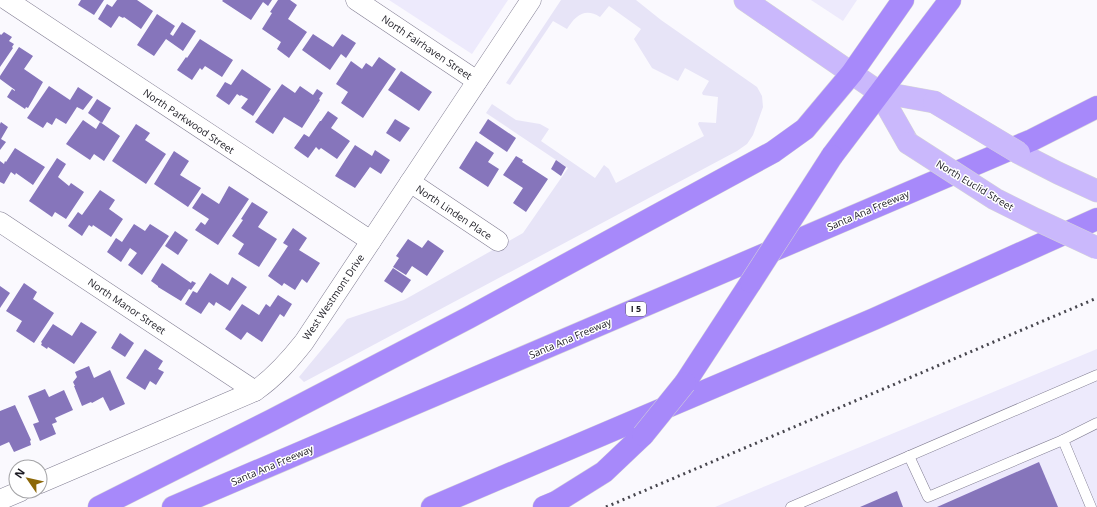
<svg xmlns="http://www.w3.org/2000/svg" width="1097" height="507" viewBox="0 0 1097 507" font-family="'Open Sans',sans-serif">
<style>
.built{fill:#edeafc}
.green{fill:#e7e4f7}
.building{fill:#8675bb}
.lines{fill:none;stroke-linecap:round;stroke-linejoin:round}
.lane-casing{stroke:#817d92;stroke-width:11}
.street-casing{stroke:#817d92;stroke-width:21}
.primary-casing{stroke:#d6d6d7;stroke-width:23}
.highway-casing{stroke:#d6d6d7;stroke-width:23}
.lane{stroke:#fff;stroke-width:10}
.street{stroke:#fff;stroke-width:20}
.primary{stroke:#cab8fc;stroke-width:22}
.highway{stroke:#a789fa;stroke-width:22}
.rail{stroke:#47464e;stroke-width:3;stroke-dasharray:2 4;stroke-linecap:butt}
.primary-bridge-casing{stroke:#d6d6d7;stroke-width:23;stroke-linecap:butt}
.highway-bridge-casing{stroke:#d6d6d7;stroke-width:23;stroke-linecap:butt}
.primary-bridge{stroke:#cab8fc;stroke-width:22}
.highway-bridge{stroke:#a789fa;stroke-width:22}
.labels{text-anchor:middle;stroke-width:3;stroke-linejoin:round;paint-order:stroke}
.shield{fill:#fff;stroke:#605f65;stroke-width:1}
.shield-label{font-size:9px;font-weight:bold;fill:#1c1b23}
.street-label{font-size:10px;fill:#1c1b23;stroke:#fff}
</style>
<rect width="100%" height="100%" fill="#faf9fe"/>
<g class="built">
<path d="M 389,0 L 508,0 L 472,54 Z"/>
<path d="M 811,0 L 857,0 L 843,21 Z"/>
<path d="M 1097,349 L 1097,507 L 715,507 Z"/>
</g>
<path class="green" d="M 561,0 L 636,0 L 661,20 L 757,87 L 762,96 L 763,107 L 753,135 L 747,144 L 737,151 L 304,382 L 299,377 L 347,319 L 404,300 L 523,233 L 568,168 L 486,113 L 492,104 L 516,120 L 540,124 L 549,129 L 541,141 L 595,178 L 604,165 L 609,169 L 616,183 L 704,136 L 698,124 L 699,122 L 716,123 L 718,97 L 703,95 L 702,93 L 709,81 L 685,68 L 678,81 L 652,68 L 634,39 L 641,29 L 609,6 L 600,17 C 585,7 575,16 567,29 L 553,21 L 510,85 L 506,83 Z"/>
<g class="building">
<path d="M 81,0 L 104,0 L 94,15 L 78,5 Z"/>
<path d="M 117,0 L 137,0 L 153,11 L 141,29 L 124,17 L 123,18 L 119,16 L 111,28 L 98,19 L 107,4 L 112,7 Z"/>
<path d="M 223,0 L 272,0 L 268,6 L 263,2 L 251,20 L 222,1 Z"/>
<path d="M 278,0 L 290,0 L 297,5 L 288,19 L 307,32 L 289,58 L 277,49 L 281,42 L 262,29 L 272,13 L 270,12 Z"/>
<path d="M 157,14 L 175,26 L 170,34 L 173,36 L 182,22 L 196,31 L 183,51 L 166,39 L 154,56 L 137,45 Z"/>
<path d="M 4,32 L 12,37 L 9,41 L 14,44 L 12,47 L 13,48 L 0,67 L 0,34 L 1,35 Z"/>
<path d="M 313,34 L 333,47 L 342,34 L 356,43 L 346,58 L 341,54 L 330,70 L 302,50 Z"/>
<path d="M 200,39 L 233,60 L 222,77 L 205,66 L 202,70 L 200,68 L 192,80 L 177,70 L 186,57 L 187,58 Z"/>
<path d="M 19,47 L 33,56 L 24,69 L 43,82 L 28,108 L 26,107 L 25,109 L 7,97 L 12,89 L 15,91 L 15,90 L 0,79 L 0,76 Z"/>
<path d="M 379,57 L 396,69 L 363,118 L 341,103 L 348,92 L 336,84 L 351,61 L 362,69 L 366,63 L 372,67 Z"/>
<path d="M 242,69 L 271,89 L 253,116 L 241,108 L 248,99 L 241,95 L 240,96 L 237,94 L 229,105 L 216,96 L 225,82 L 231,85 Z"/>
<path d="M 401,71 L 432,92 L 419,111 L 388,90 Z"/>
<path d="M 282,84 L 295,93 L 300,86 L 313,95 L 317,89 L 323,93 L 319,99 L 320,100 L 302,128 L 284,117 L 273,134 L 255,122 Z"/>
<path d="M 49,86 L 70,100 L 78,87 L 93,97 L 83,110 L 77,107 L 66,124 L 56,118 L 52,125 L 47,122 L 43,128 L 27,118 Z"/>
<path d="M 97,99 L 111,108 L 102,123 L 88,113 Z"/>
<path d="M 328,111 L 338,118 L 331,128 L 350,141 L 337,159 L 321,148 L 319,150 L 316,147 L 308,158 L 294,148 L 304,134 L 309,137 L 320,121 L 321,121 Z"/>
<path d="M 395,119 L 410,128 L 400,142 L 386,133 Z"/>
<path d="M 488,119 L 516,138 L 507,152 L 479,133 Z"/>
<path d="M 83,120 L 96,129 L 100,122 L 120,136 L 104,161 L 94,154 L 90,160 L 66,144 Z"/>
<path d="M 1,122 L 8,127 L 1,139 L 6,142 L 0,150 L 0,124 Z"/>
<path d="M 136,124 L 150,133 L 145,140 L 166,154 L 146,184 L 112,161 Z"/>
<path d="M 476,141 L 494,153 L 488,162 L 499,169 L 488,187 L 459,168 Z"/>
<path d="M 355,145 L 372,156 L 375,150 L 390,160 L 381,174 L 370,167 L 355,188 L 335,176 Z"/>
<path d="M 15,148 L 45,167 L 33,185 L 16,173 L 15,175 L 11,172 L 4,184 L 0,182 L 0,161 L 4,164 L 5,161 L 6,162 Z"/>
<path d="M 174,151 L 189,161 L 180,175 L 201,188 L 188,207 L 154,184 Z"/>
<path d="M 516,156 L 523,160 L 522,162 L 548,179 L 526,212 L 513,203 L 523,188 L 503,175 Z"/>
<path d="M 57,158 L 66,164 L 58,177 L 69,186 L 71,183 L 84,192 L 66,219 L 55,212 L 52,217 L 29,201 Z"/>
<path d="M 556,160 L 566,167 L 561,176 L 551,169 Z"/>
<path d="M 229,186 L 249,199 L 218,245 L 195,230 L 201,222 L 205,225 L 209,219 L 192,208 L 202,193 L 219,204 Z"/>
<path d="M 100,190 L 115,200 L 109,209 L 123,219 L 111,237 L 93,225 L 92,227 L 89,225 L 82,236 L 68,226 L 78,212 L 82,215 Z"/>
<path d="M 252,202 L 268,212 L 258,227 L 277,239 L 259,267 L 238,254 L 244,244 L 232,236 L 243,220 L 241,219 Z"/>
<path d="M 134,224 L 145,231 L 150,224 L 169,236 L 142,275 L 128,265 L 137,253 L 130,248 L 121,262 L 107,252 L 116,238 L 122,242 Z"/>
<path d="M 293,228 L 307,238 L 299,250 L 320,263 L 307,283 L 302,279 L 295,290 L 284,283 L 282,286 L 268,276 L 288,246 L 283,243 Z"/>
<path d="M 175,231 L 188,240 L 178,255 L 165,246 Z"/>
<path d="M 408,239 L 422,248 L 428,240 L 444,251 L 427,276 L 412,266 L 406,275 L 393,267 L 399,258 L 396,256 Z"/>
<path d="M 162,263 L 191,283 L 192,281 L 196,283 L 191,290 L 189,289 L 181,301 L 158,287 L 158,286 L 151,281 Z"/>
<path d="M 393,268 L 411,280 L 402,293 L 384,281 Z"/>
<path d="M 210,273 L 228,285 L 232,277 L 247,287 L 230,311 L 216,302 L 214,306 L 209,302 L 201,314 L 185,304 L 193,291 L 197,293 Z"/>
<path d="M 24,283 L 37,292 L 33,299 L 54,313 L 34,343 L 16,331 L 22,321 L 6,311 Z"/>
<path d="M 0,286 L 10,293 L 0,308 Z"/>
<path d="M 278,295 L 292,304 L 284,317 L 280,314 L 262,342 L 247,332 L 241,340 L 225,329 L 242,304 L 259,315 L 266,304 L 270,307 Z"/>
<path d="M 81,322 L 97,332 L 74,364 L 48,347 L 47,349 L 41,345 L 42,343 L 41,342 L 53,324 L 72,336 Z"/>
<path d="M 120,333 L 134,343 L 125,357 L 111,348 Z"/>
<path d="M 145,349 L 163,361 L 158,369 L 164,372 L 156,385 L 150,381 L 145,390 L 126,378 Z"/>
<path d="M 89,366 L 94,378 L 110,370 L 125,404 L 110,411 L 103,397 L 92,403 L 91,402 L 82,406 L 74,386 L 75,386 L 73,382 L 77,377 L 75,372 Z"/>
<path d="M 45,389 L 49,397 L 64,390 L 73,410 L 55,418 L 57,422 L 52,424 L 56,434 L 40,441 L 33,424 L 39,422 L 28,396 Z"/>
<path d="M 15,405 L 31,440 L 30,441 L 31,445 L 14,452 L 9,442 L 0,446 L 0,411 Z"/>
<path d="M 1039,462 L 1058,507 L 937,507 Z"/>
<path d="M 897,491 L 903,507 L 860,507 Z"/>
</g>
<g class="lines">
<defs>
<g id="lane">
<path d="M 909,456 L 928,497 L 1063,440"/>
<path d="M 791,507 L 1097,375"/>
<path d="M 1091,507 L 1063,440 L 1097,423"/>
</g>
<g id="street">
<path d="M 7,0 L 371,241"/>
<path d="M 356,0 L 477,81"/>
<path d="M 410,182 L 498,241"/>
<path d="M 0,222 L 255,391"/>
<path d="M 40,483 L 255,391 C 275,377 289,361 304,342 L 531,0"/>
<path d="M 0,500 L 21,491"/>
</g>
<g id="primary">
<path d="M 745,0 L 879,92 L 934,102"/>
<path d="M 879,92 L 908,143"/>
<path d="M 1019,153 L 1058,173 L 1097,191"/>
</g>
<g id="highway">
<path d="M 832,156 L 950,0"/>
<path d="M 685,383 L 751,282"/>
<path d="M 99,507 L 272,420 L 468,318 L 773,152 L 805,129 L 852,73 L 903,0"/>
<path d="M 173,507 L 1032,140 L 1097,107"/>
<path d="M 432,507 L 874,319 L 1097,219"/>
<path d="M 544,507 L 556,502 L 604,472 L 643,435"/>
</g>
</defs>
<use href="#lane" class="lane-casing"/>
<use href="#street" class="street-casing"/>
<use href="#primary" class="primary-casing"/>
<use href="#highway" class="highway-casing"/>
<use href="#lane" class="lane"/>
<use href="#street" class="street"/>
<use href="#primary" class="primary"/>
<use href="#highway" class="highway"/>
<path class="rail" d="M 606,507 L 1097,298"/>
<defs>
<g id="primary-bridge">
<path d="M 934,102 L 1019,153"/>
<path d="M 908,143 L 995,199 L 1035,219 L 1097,248"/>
</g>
<g id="highway-bridge">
<path d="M 751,282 L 832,156"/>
<path d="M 643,435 L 685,383"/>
</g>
</defs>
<use href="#primary-bridge" class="primary-bridge-casing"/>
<use href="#highway-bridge" class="highway-bridge-casing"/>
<use href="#primary-bridge" class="primary-bridge"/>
<use href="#highway-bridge" class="highway-bridge"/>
</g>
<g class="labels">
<rect class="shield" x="626" y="302" width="20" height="14" rx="3"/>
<g class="shield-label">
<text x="636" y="312">I 5</text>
</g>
<g class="street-label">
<text transform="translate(427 47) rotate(34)" y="4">North Fairhaven Street</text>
<text transform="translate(189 121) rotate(34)" y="4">North Parkwood Street</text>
<text transform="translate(975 185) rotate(31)" y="4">North Euclid Street</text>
<text transform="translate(868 210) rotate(-23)" y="4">Santa Ana Freeway</text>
<text transform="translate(454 212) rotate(34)" y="4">North Linden Place</text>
<text transform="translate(333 297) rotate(-56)" y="4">West Westmont Drive</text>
<text transform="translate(127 306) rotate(34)" y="4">North Manor Street</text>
<text transform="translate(570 338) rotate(-23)" y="4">Santa Ana Freeway</text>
<text transform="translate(272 465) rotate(-23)" y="4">Santa Ana Freeway</text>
</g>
</g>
<g transform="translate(28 479) rotate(304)"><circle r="19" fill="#ffffff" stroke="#a4a4a7"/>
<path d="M0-3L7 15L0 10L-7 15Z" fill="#8c6808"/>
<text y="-6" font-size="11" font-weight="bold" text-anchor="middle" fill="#1c1b23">N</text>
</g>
</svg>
